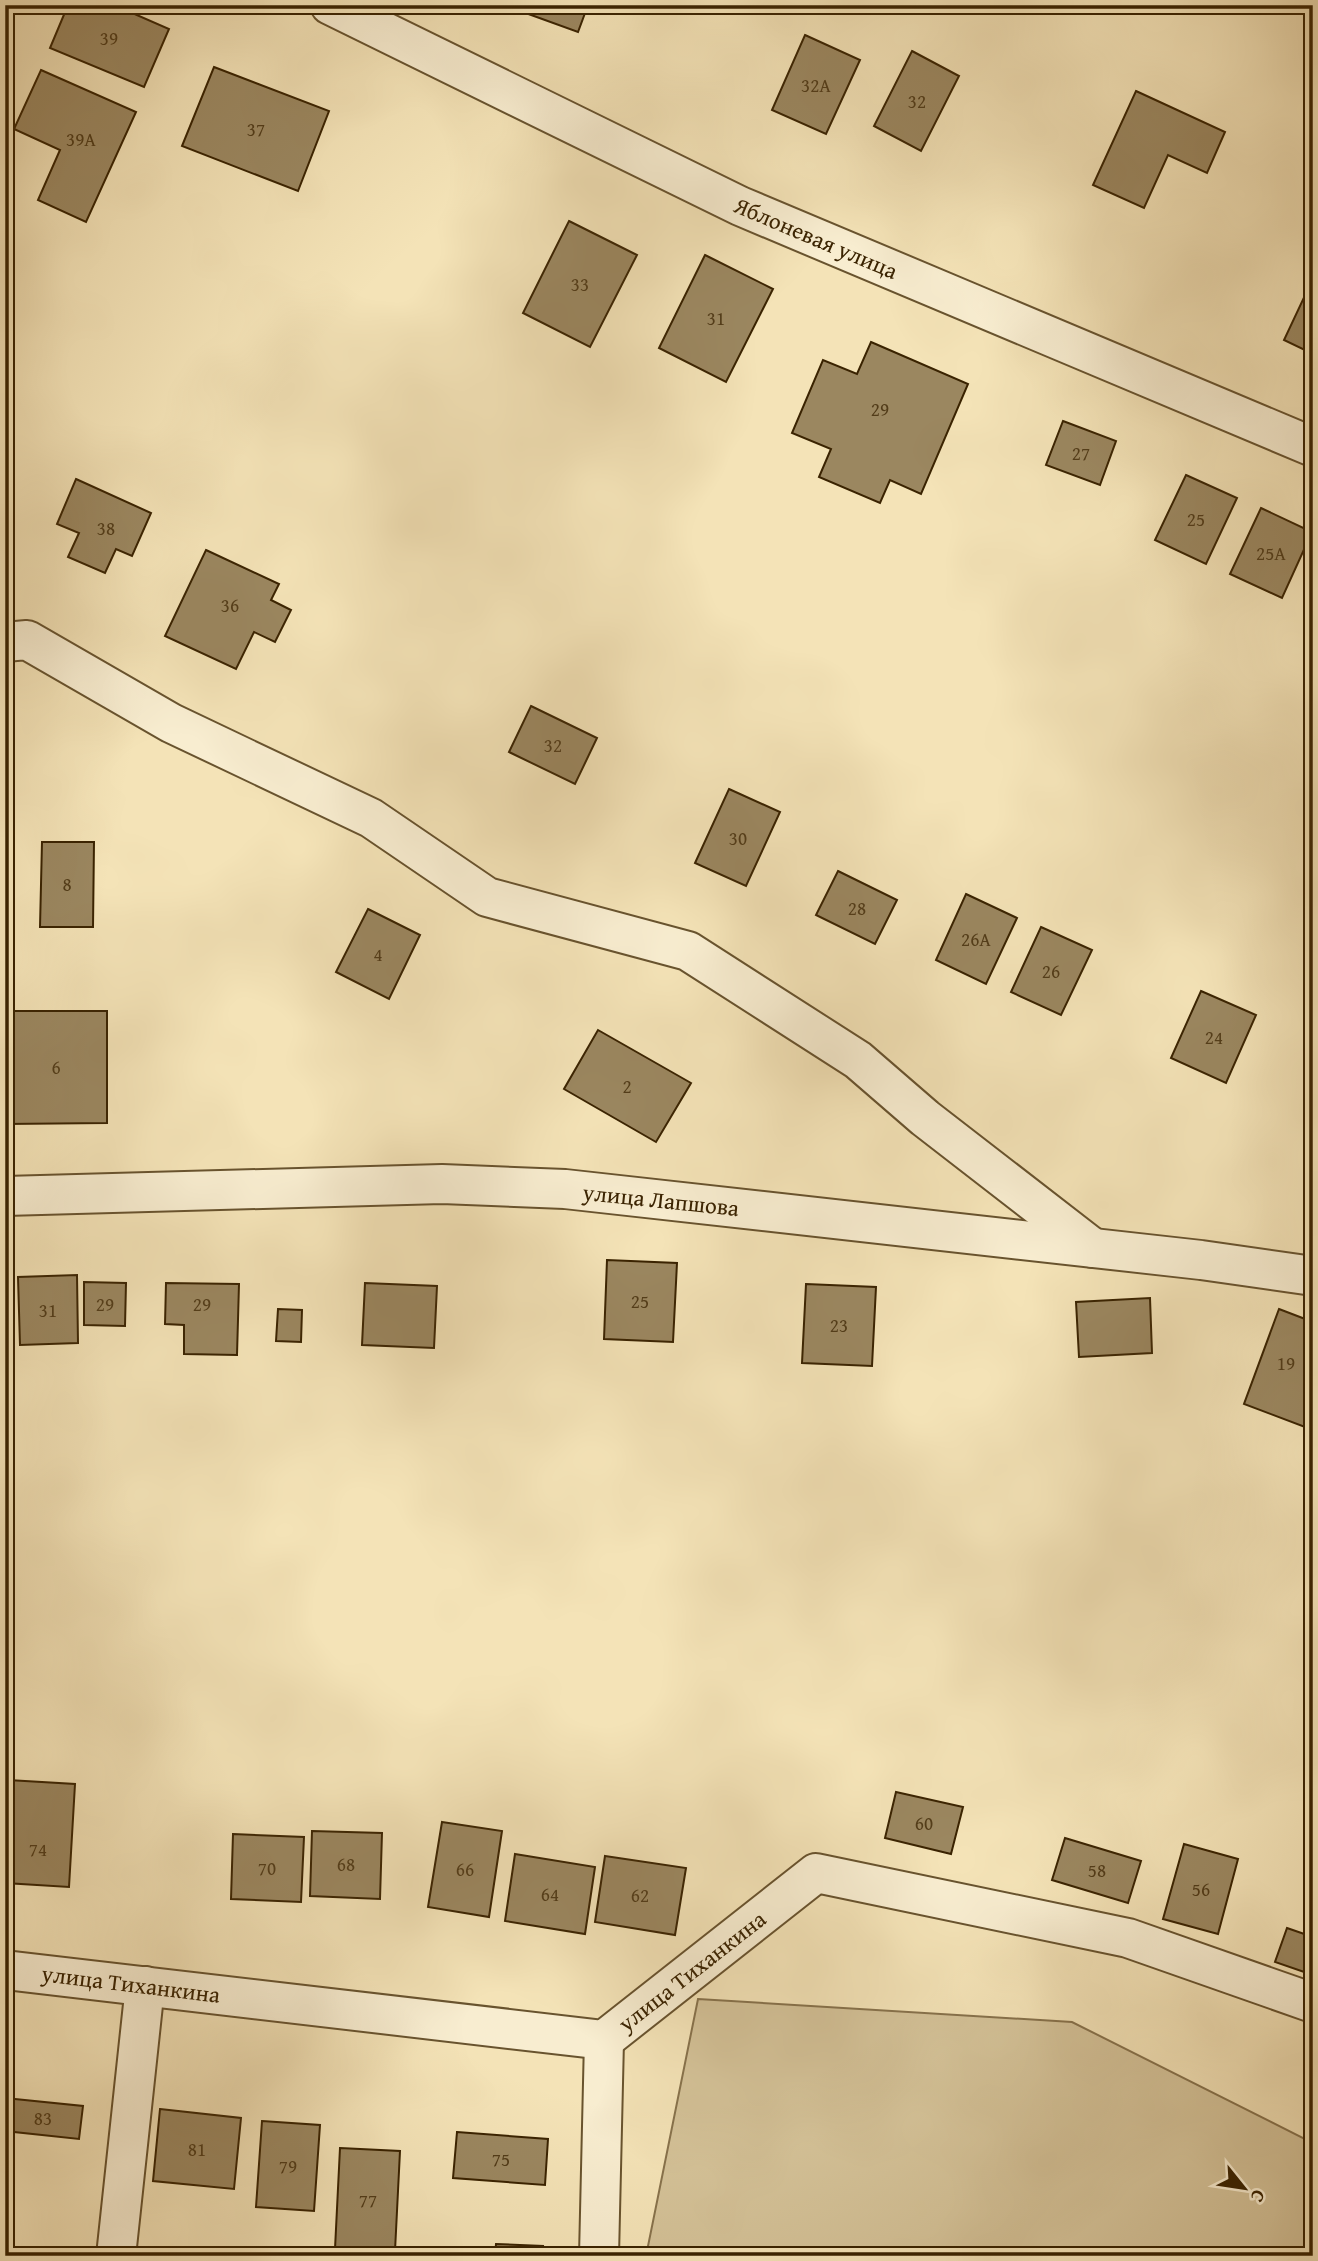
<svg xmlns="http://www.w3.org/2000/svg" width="1318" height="2261" viewBox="0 0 1318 2261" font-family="'Gentium Book Plus',serif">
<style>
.green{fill:#d4c298;stroke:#87724c;stroke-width:2}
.building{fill:#9b8760;stroke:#3a2301;stroke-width:2}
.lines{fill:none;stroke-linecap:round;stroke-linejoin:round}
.street-casing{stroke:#68532e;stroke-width:42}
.street{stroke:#f8edd0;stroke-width:38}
.labels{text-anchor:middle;stroke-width:7;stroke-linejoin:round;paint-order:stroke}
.number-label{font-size:19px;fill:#523c19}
.street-label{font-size:23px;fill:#3a2301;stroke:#f8edd0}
</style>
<rect width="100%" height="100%" fill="#f4e3b7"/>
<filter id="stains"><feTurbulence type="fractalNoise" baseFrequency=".00286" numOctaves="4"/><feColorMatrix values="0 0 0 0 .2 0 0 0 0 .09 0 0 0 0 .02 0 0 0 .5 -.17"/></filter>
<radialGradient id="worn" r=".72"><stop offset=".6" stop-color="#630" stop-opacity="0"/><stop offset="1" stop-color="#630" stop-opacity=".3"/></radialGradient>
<path class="green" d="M 698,1999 L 1072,2022 L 1313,2143 L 1313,2256 L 646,2256 Z"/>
<g class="building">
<path d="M 68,5 L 114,5 L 169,29 L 144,87 L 50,48 Z"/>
<path d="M 510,5 L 588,5 L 578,32 L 509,7 Z"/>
<path d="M 805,35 L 860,60 L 826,134 L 772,110 Z"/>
<path d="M 912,51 L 959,76 L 921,151 L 874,126 Z"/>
<path d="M 214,67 L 329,111 L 298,191 L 182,146 Z"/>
<path d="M 41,70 L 136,112 L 86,222 L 38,200 L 60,150 L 14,129 Z"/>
<path d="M 1136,91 L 1225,132 L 1207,173 L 1168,155 L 1144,208 L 1093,185 Z"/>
<path d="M 569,221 L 637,255 L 590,347 L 523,313 Z"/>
<path d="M 705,255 L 773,289 L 726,382 L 659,348 Z"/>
<path d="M 1307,291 L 1313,294 L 1313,354 L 1284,340 Z"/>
<path d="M 871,342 L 968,384 L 921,494 L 890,480 L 880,503 L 819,477 L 831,449 L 792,433 L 823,360 L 857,374 Z"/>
<path d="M 1063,421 L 1116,441 L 1100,485 L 1046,465 Z"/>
<path d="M 1186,475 L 1237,498 L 1206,564 L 1155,540 Z"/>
<path d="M 76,479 L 151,513 L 132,556 L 116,549 L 105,573 L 68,557 L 79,533 L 57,524 Z"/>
<path d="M 1261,508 L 1312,532 L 1282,598 L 1230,574 Z"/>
<path d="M 206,550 L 279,584 L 271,600 L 291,610 L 275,642 L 254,632 L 236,669 L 165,636 Z"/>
<path d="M 531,706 L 597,738 L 575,784 L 509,752 Z"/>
<path d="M 729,789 L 780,812 L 746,886 L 695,863 Z"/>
<path d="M 42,842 L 94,842 L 93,927 L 40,927 Z"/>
<path d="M 838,871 L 897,900 L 875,944 L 816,915 Z"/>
<path d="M 966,894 L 1017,918 L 986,984 L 936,960 Z"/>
<path d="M 368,909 L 420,935 L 389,999 L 336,972 Z"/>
<path d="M 1041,927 L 1092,950 L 1061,1015 L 1011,992 Z"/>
<path d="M 1201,991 L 1256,1015 L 1226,1083 L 1171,1058 Z"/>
<path d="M 5,1011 L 107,1011 L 107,1123 L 5,1124 Z"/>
<path d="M 598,1030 L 691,1083 L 656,1142 L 564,1089 Z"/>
<path d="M 607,1260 L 677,1263 L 673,1342 L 604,1339 Z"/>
<path d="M 77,1275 L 78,1343 L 20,1345 L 18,1277 Z"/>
<path d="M 84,1282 L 126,1283 L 125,1326 L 84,1325 Z"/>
<path d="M 166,1283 L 239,1284 L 237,1355 L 184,1354 L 184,1325 L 165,1324 Z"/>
<path d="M 365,1283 L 437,1286 L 434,1348 L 362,1345 Z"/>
<path d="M 806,1284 L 876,1287 L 872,1366 L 802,1363 Z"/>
<path d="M 1150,1298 L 1152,1353 L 1079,1357 L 1076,1302 Z"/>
<path d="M 278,1309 L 302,1310 L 301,1342 L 276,1341 Z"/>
<path d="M 1279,1309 L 1313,1322 L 1313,1430 L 1244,1404 Z"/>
<path d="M 8,1780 L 75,1784 L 69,1887 L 5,1883 L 5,1814 Z"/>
<path d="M 896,1792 L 963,1807 L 951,1854 L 885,1838 Z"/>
<path d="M 442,1822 L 502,1831 L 489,1917 L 428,1907 Z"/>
<path d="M 312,1831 L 382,1833 L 380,1899 L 310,1896 Z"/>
<path d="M 233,1834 L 304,1837 L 301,1902 L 231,1899 Z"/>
<path d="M 1065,1838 L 1141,1861 L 1128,1903 L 1052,1880 Z"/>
<path d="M 1184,1844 L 1238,1859 L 1218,1934 L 1163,1919 Z"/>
<path d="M 515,1854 L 595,1867 L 585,1934 L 505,1921 Z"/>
<path d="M 605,1856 L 686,1868 L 675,1935 L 595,1922 Z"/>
<path d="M 1287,1928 L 1313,1937 L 1313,1975 L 1275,1962 Z"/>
<path d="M 5,2098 L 83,2106 L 79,2139 L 5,2131 Z"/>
<path d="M 160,2109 L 241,2118 L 234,2189 L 153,2181 Z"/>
<path d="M 262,2121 L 320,2125 L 314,2211 L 256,2207 Z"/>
<path d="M 457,2132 L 548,2139 L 545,2185 L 453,2178 Z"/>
<path d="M 340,2148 L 400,2151 L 395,2251 L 335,2249 Z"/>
<path d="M 496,2244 L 543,2246 L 542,2256 L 495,2256 Z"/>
</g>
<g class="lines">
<defs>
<g id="street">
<path d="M 330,5 L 740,206 L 1313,447"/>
<path d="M 5,642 L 27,640 L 171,723 L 371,818 L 487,897 L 688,951 L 858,1060 L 925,1118 L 1093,1248"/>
<path d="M 5,1196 L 442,1184 L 565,1189 L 1201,1260 L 1313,1276"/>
<path d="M 5,1970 L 604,2040 L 816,1873 L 1128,1938 L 1313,2003"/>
<path d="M 116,2256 L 145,1986"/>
<path d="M 599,2256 L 604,2040"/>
</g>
</defs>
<use href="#street" class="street-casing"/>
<use href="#street" class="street"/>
</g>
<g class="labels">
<g class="number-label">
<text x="109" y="45">39</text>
<text x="816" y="92">32А</text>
<text x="917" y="108">32</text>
<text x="256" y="136">37</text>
<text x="81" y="146">39А</text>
<text x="580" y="291">33</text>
<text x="716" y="325">31</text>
<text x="880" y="416">29</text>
<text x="1081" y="460">27</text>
<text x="1196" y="526">25</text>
<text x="106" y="535">38</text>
<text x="1271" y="560">25А</text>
<text x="230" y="612">36</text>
<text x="553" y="752">32</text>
<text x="738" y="845">30</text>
<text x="67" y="891">8</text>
<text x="857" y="915">28</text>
<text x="976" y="946">26А</text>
<text x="378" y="961">4</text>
<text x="1051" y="978">26</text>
<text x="1214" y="1044">24</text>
<text x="56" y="1074">6</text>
<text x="627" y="1093">2</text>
<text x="640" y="1308">25</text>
<text x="105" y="1311">29</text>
<text x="202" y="1311">29</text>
<text x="48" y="1317">31</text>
<text x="839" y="1332">23</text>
<text x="1286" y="1370">19</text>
<text x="924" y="1830">60</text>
<text x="38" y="1856">74</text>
<text x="346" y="1871">68</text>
<text x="267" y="1875">70</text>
<text x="465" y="1876">66</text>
<text x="1097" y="1877">58</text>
<text x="1201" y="1896">56</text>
<text x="550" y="1901">64</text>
<text x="640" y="1902">62</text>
<text x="43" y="2125">83</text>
<text x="197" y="2156">81</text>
<text x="501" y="2166">75</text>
<text x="288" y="2173">79</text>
<text x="368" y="2207">77</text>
</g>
<g class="street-label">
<text transform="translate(816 238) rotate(23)" y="8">Яблоневая улица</text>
<text transform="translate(661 1200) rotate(6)" y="8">улица Лапшова</text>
<text transform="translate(692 1971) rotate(-38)" y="8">улица Тиханкина</text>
<text transform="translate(131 1984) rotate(7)" y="8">улица Тиханкина</text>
</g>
</g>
<rect width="1318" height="2261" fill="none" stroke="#f4e3b7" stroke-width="28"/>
<rect x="7" y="7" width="1304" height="2247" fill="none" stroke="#3a2301" stroke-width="3.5"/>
<rect x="14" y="14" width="1290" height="2233" fill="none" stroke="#3a2301" stroke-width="2"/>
<g transform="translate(1244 2188) rotate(120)" stroke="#f8edd0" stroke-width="5" paint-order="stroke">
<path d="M0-5L12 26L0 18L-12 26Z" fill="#3a2301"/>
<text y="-10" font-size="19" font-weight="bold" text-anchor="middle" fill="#3a2301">С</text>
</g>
<rect width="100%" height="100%" filter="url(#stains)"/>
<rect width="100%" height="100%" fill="url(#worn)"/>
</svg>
